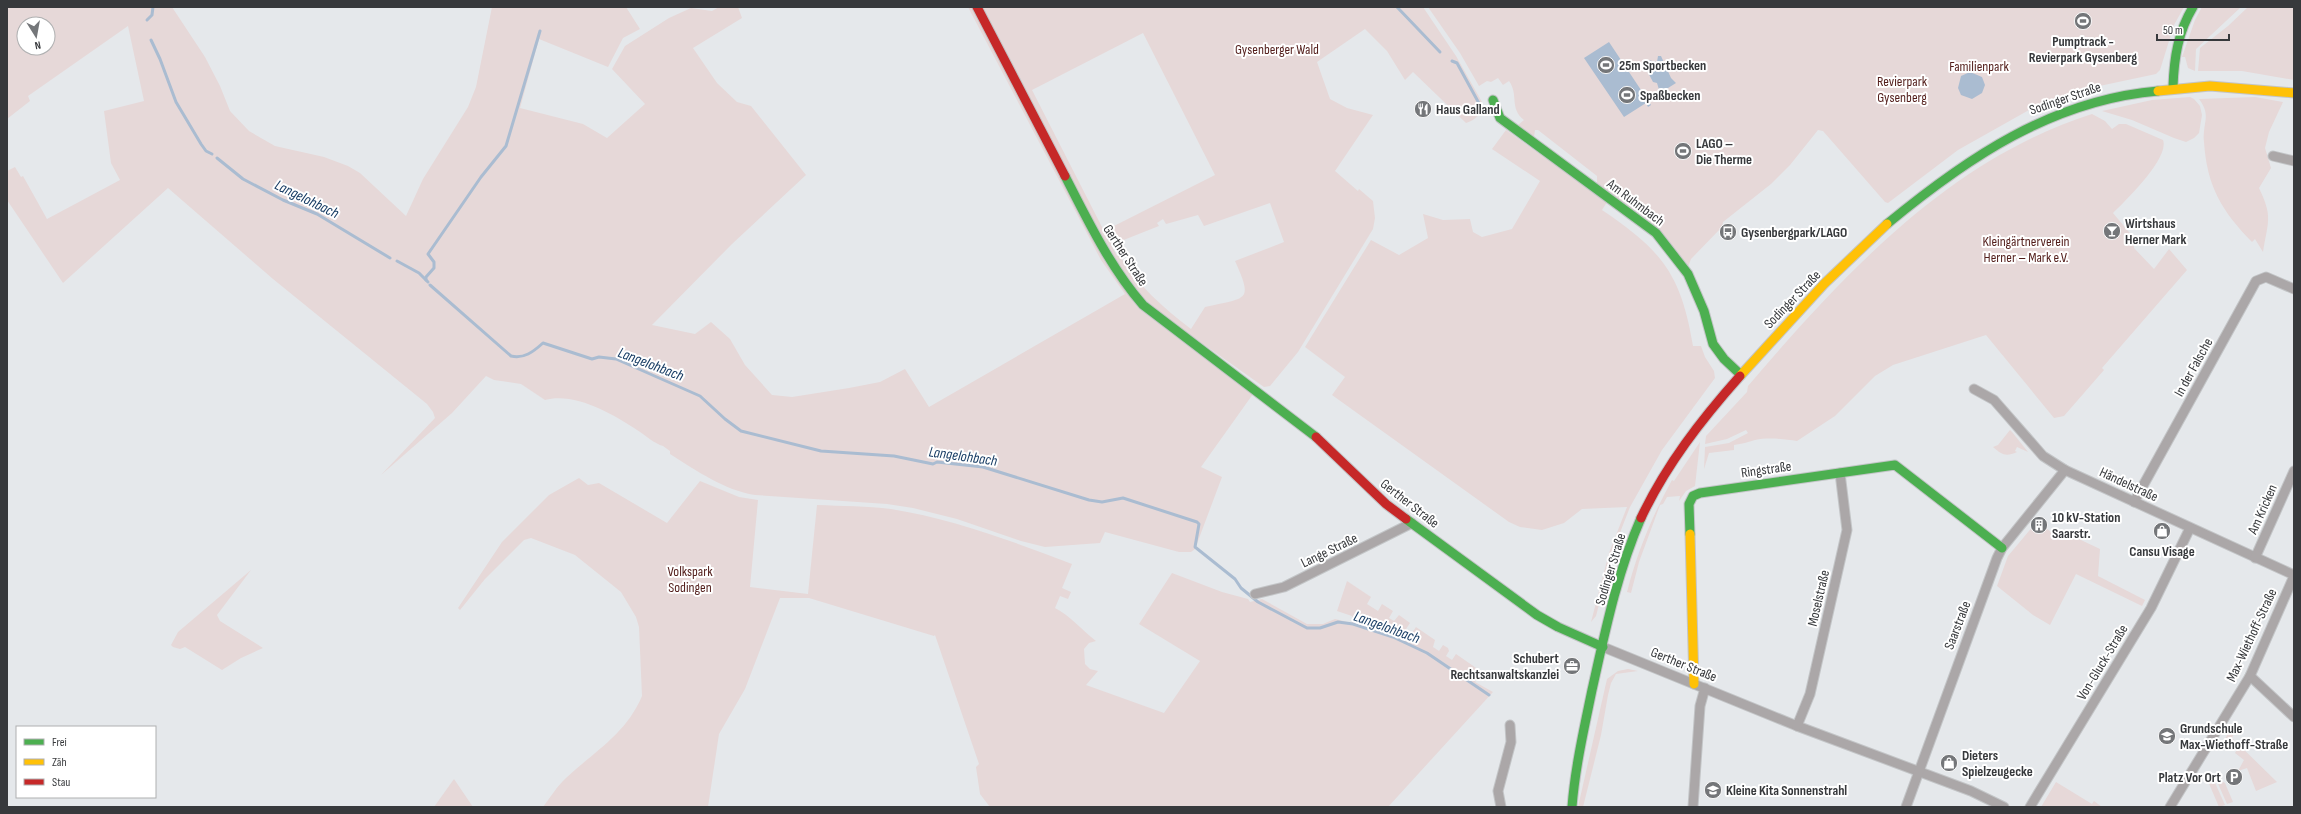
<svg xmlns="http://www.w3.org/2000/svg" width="2301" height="814" viewBox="0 0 2301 814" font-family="'Sofia Sans Condensed',sans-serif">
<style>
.green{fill:#e6d8d8;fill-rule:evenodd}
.water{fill:#aabcd1}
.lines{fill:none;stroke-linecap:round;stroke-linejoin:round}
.stream{stroke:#aabcd1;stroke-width:3}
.street-casing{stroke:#c3c5c7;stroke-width:11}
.fast-casing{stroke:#c3c5c7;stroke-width:11}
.slow-casing{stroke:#c3c5c7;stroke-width:11}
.jam-casing{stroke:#c3c5c7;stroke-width:11}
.street{stroke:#aba7a8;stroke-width:9}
.fast{stroke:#4caf50;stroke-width:9}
.slow{stroke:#ffc107;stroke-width:9}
.jam{stroke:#c62828;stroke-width:9}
.labels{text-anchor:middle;stroke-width:4;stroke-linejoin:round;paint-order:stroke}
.poi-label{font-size:14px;font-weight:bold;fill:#37393c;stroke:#fff;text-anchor:start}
.park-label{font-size:14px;fill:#521d1a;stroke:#fff}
.street-label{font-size:14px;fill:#37393c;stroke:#fff}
.water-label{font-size:15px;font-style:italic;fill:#163b63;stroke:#fff}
</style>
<rect width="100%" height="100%" fill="#e5e8eb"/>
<g class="green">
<path d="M 7,7 L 172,7 L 205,57 L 220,86 L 230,111 L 249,131 L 275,146 L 324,157 L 348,166 L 360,173 L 406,216 L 423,179 L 468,107 L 476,87 L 492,7 L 626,7 L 640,29 L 623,38 L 608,67 L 539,39 L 520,108 L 583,124 L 607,138 L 645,104 L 612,69 L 625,46 L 669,18 L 691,8 L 712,11 L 719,7 L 738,7 L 742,18 L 693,48 L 717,83 L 737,102 L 751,106 L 806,175 L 732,244 L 652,325 L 695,334 L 711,322 L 730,339 L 745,365 L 772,395 L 792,397 L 849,388 L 880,382 L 905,369 L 929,407 L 1125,294 L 1101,260 L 968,7 L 1423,7 L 1456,56 L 1482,102 C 1483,113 1476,120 1466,123 L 1413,72 L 1405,80 L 1387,51 L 1365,29 L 1317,62 L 1330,99 L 1347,108 L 1373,115 L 1335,171 L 1358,191 L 1359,189 L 1373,201 L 1375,218 L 1373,229 L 1298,352 L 1270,386 L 1264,387 L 1189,334 L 1253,394 L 1201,467 L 1222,477 L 1195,549 L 1191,552 L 1179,552 L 1105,532 L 1100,543 L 1045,547 L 1021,541 L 957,519 L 913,508 L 887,504 L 755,495 C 724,490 697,471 670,454 L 670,451 L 663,446 C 655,444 645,435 637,430 C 613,414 575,392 545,400 L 521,384 L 494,380 L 486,376 L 452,413 L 381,475 L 435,418 L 433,412 L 427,404 L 273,279 L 168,188 L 63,283 L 7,200 L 7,171 L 15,167 L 21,177 L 23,176 L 47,219 L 120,180 L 111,163 L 104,111 L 144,101 L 128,26 L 28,96 L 30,101 L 7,119 ZM 24,24 L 48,24 L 48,48 L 24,48 ZM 1143,33 L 1215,175 L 1104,231 L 1032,90 ZM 1270,203 L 1284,242 L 1235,261 C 1254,303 1246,297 1205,307 L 1191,329 C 1162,307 1139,286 1119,255 L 1117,256 L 1111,245 L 1159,226 L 1157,223 L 1163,219 L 1166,224 L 1198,215 L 1204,226 Z"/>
<path d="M 1428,7 L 2184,7 L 2174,25 L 2160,70 L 2156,74 L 2090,88 L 2029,110 L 1958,150 L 1888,203 L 1885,202 L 1823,131 L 1818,130 L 1790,165 L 1771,184 L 1723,222 L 1722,227 L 1691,259 L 1688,267 L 1597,185 L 1597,176 L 1538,130 L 1535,130 L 1534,137 L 1518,125 L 1524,120 C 1509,108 1519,95 1509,81 L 1503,85 L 1498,78 L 1491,82 L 1487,81 L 1479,86 L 1460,53 Z"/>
<path d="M 2202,7 L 2241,7 L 2196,49 L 2195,71 L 2188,68 L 2185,57 L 2182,57 L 2195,20 Z"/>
<path d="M 2248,7 L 2294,7 L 2294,80 L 2242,71 L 2198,71 L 2200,48 L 2228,26 Z"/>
<path d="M 2190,97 L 2194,99 L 2200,106 L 2202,115 L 2199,133 L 2194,138 L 2186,142 L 2174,138 L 2132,120 L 2102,111 L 2152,100 Z"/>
<path d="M 2255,97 L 2283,102 L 2269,132 L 2265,148 L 2271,168 L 2259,188 C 2273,217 2268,221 2263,252 L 2255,239 L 2252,242 C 2222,211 2207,187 2204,142 C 2202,123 2212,116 2199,99 Z"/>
<path d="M 2092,114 L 2105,121 L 2112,129 L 2119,124 L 2126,124 L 2163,140 C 2170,158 2124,202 2113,213 L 2134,238 L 2134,248 L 2154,269 L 2169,249 L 2187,270 L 2102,368 L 2104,370 L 2064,416 L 2054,418 L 1986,335 L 1893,365 L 1875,376 L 1835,416 L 1797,441 C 1784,439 1768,437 1755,440 C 1748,442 1742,444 1734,445 L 1734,450 L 1709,453 L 1704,469 L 1705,447 L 1729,443 L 1748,433 L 1746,430 L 1727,439 L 1705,444 L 1706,436 L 1747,392 L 1748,386 C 1843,275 1948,160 2092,114 Z"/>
<path d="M 1506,130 L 1607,202 L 1602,210 C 1661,250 1681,273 1693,346 L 1701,346 L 1705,357 L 1714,371 L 1715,378 L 1662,450 L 1630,507 L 1614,548 L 1596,616 L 1591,622 L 1609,553 L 1627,507 L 1582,509 L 1564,523 L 1542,530 L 1520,527 L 1509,522 L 1332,395 L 1345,377 L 1305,347 L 1371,240 L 1399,255 L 1428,238 L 1423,214 L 1443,220 L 1470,219 L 1473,232 L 1482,237 L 1512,229 L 1540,181 L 1492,149 Z"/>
<path d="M 2010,430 L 2012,432 L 2028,452 L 2017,447 L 2015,451 L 2017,452 C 2006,457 2002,455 1993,447 L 1998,445 Z"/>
<path d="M 1700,442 L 1695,486 L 1686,491 L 1679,501 L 1680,496 L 1667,497 L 1663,504 L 1660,505 L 1639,562 L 1631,593 L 1627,592 C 1637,553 1652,516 1672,480 L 1674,481 Z"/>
<path d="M 579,478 L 588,485 L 599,483 L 667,523 L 700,481 L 739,497 L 758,500 L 750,587 L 808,594 L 817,505 C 842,506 867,506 891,509 C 954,519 1014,542 1072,564 L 1062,588 L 1071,592 L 1068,599 L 1060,596 L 1055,608 C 1069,615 1082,630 1096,641 L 1089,643 L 1084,649 L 1085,664 L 1090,669 L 1098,671 L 1086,685 L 1164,713 L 1200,661 L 1139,624 L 1172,573 L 1222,592 L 1248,599 L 1250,602 L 1262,599 L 1307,624 L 1323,624 L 1335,619 L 1352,623 L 1352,616 L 1337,611 L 1347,581 L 1371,597 L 1367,604 L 1378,611 L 1382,604 L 1393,611 L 1389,618 L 1394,621 L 1399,615 L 1410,623 L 1406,629 L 1412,633 L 1416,627 L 1435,640 L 1433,647 L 1439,651 L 1443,645 L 1448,648 L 1449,651 L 1446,656 L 1452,660 L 1456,654 L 1482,672 L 1475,682 L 1493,692 L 1388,807 L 990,807 L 980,794 L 976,767 L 979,764 L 935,635 L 934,636 L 809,598 L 780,598 L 745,689 L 719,734 L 708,807 L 543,807 C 550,798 557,786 566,778 C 595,751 626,734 642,696 L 639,627 L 636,617 L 621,592 L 575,555 L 531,538 L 524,540 L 485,579 L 460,610 L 458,608 L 502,542 L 549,495 Z"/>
<path d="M 2034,525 L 2040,529 L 2043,526 L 2054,534 L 2062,531 L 2100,549 L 2098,576 L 2145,600 L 2142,606 L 2076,574 L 2050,625 L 2033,615 L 1997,586 L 2008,556 Z"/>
<path d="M 251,570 L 217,615 L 220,621 L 263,648 L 241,658 L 222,670 L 185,647 L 180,649 L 173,647 L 171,645 L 178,632 Z"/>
<path d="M 1628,669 L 1638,671 L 1616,674 L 1611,683 L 1608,695 L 1601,735 L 1583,807 L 1578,807 L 1607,679 L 1618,671 Z"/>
<path d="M 2235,730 L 2232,738 L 2277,782 L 2256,791 L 2247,768 L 2238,771 L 2244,760 L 2235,753 L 2238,748 L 2225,739 L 2229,732 Z"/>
<path d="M 2204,772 L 2212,776 L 2225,805 L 2219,807 Z"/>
<path d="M 2215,777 L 2225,783 L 2233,802 L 2227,804 Z"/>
<path d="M 454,779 L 473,807 L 434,807 Z"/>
<path d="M 2056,782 L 2092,804 L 2094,801 L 2102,807 L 2041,807 Z"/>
</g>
<g class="water">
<path d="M 1609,42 L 1651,105 L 1648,107 L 1646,103 L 1624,117 L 1584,58 Z"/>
<path d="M 1658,56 L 1661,56 L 1671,78 L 1676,83 L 1660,93 L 1657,83 L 1653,82 L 1644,65 L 1648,60 L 1657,62 Z"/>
<path d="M 1970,72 L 1982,77 L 1985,85 L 1982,93 L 1972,99 L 1961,95 L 1958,88 L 1961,76 Z"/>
</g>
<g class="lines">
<g class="stream">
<path d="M 1397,7 L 1440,52"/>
<path d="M 147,20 L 152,15 L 153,7"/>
<path d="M 151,40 L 160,59 L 176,102 L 201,144 L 206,151 L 212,154"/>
<path d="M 1452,61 L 1457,63 L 1481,107"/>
<path d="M 217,158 L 243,179 L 283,200 L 317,214 L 390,258"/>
<path d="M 397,261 L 419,273 L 428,282"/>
<path d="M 426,280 L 426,277 L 434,268 L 434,262 L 428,254 L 481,177 L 506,146 L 540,31"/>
<path d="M 430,285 L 511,356 C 524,359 533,352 543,343 L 592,359 L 599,357 L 616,359 L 700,396 L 725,419 L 741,431 L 821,451 L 894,456 L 933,464 L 937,462 L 983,467 L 1089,500 L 1102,502 L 1123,498 L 1197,522 L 1199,524 L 1195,547 L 1235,579 L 1241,588 L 1258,602 L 1307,628 L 1320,628 L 1338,622 L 1353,624 L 1393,637 L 1427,653 L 1489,695"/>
</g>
<defs>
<g id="street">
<path d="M 2273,156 L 2294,161"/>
<path d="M 1974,389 L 1994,400 L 2043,456 L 2065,470 L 2294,575"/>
<path d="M 2134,502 L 2256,281 L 2266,277 L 2294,289"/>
<path d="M 2255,558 L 2294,471"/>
<path d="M 1255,594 L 1284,587 L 1412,523"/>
<path d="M 1603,647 L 1797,726 L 1971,791 L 2004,807"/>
<path d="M 2250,676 L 2294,717"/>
<path d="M 1797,726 L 1810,694 L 1847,530 L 1840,473"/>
<path d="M 1501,807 L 1498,791 L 1511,742 L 1510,725"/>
<path d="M 1693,807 L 1700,706 L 1705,688"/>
<path d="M 1906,807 L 1997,558 L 2002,548 L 2065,470"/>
<path d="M 2030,807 L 2151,608 L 2190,528"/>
<path d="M 2170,807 L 2250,676 L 2294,576"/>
</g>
<g id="fast">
<path d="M 2173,87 C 2174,58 2178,32 2193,7"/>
<path d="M 1493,100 L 1500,118 L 1656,233 L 1688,274 L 1704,311 L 1713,344 L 1724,359 L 1741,375"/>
<path d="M 1065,176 C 1088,221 1110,267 1143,305 L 1316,437"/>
<path d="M 1887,224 C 1967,158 2052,100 2158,91"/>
<path d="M 1406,519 L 1537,615 L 1558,627 L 1603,647"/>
<path d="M 1690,534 L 1689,504 L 1693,496 L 1700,493 L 1895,465 L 2002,548"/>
<path d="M 1572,807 C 1575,768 1584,729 1592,690 C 1605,632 1617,573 1641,518"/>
</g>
<g id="slow">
<path d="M 2158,91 L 2210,86 L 2294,93"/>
<path d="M 1740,376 L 1824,284 L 1887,224"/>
<path d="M 1690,534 L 1694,684"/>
</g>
<g id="jam">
<path d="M 977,7 L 1065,176"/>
<path d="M 1316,437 L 1386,504 L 1406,519"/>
<path d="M 1641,518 C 1666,465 1701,420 1740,376"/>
</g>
</defs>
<use href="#street" class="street-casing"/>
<use href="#fast" class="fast-casing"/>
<use href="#slow" class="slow-casing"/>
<use href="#jam" class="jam-casing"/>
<use href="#street" class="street"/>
<use href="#fast" class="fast"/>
<use href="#slow" class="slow"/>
<use href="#jam" class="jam"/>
</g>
<defs>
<symbol id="stadium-disc" viewBox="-11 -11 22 22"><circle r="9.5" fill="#747679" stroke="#fff"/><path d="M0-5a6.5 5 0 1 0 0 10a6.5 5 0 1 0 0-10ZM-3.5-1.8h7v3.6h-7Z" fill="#fff"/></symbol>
<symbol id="restaurant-disc" viewBox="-11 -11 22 22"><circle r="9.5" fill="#747679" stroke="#fff"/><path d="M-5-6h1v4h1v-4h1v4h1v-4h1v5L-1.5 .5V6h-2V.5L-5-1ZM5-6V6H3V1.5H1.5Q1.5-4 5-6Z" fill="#fff"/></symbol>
<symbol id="bar-disc" viewBox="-11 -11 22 22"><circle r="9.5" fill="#747679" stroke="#fff"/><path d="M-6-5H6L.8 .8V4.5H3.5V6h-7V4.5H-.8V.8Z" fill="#fff"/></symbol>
<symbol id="bus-disc" viewBox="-11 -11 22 22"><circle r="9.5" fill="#747679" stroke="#fff"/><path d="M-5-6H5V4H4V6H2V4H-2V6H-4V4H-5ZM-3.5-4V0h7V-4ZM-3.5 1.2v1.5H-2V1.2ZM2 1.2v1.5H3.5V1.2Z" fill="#fff"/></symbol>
<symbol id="building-disc" viewBox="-11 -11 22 22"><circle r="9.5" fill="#747679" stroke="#fff"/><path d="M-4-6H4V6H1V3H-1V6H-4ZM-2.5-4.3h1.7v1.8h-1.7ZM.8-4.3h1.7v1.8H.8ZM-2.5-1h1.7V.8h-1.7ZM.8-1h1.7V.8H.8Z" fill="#fff"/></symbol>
<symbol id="shop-disc" viewBox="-11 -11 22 22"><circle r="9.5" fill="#747679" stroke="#fff"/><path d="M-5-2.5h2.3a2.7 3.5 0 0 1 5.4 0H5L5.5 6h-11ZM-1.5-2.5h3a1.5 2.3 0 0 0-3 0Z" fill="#fff"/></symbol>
<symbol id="office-disc" viewBox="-11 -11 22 22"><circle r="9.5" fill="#747679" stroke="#fff"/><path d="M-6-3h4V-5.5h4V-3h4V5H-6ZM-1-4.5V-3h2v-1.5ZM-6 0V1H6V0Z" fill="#fff"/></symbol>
<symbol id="school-disc" viewBox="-11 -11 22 22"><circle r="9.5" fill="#747679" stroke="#fff"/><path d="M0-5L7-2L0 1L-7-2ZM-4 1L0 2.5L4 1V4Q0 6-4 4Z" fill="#fff"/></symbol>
<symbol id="parking-disc" viewBox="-11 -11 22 22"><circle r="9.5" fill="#747679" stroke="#fff"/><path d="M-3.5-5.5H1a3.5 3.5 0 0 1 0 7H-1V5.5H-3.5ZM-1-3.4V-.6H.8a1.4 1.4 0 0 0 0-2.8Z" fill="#fff"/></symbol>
</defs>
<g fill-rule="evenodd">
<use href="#stadium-disc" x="2073" y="11" width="20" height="20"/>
<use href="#stadium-disc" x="1596" y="55" width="20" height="20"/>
<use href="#stadium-disc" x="1617" y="85" width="20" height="20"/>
<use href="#restaurant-disc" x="1413" y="99" width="20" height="20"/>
<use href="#stadium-disc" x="1673" y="141" width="20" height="20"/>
<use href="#bar-disc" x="2102" y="221" width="20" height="20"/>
<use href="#bus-disc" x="1718" y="222" width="20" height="20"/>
<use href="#building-disc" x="2029" y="515" width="20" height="20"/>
<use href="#shop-disc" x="2152" y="521" width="20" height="20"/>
<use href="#office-disc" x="1562" y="656" width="20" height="20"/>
<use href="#school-disc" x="2157" y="726" width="20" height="20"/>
<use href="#shop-disc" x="1939" y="753" width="20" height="20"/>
<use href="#parking-disc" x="2224" y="767" width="20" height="20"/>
<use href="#school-disc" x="1703" y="780" width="20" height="20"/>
</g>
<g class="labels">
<g class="poi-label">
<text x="2083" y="46" text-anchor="middle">Pumptrack -<tspan x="2083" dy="16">Revierpark Gysenberg</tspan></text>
<text x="1619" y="70">25m Sportbecken</text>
<text x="1640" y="100">Spaßbecken</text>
<text x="1436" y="114">Haus Galland</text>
<text x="1696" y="148">LAGO –<tspan x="1696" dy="16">Die Therme</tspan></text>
<text x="2125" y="228">Wirtshaus<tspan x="2125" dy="16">Herner Mark</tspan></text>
<text x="1741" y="237">Gysenbergpark/LAGO</text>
<text x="2052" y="522">10 kV-Station<tspan x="2052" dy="16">Saarstr.</tspan></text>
<text x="2162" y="556" text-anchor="middle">Cansu Visage</text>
<text x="1559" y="663" text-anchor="end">Schubert<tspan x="1559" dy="16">Rechtsanwaltskanzlei</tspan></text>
<text x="2180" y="733">Grundschule<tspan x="2180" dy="16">Max-Wiethoff-Straße</tspan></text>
<text x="1962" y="760">Dieters<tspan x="1962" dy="16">Spielzeugecke</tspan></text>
<text x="2221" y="782" text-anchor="end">Platz Vor Ort</text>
<text x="1726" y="795">Kleine Kita Sonnenstrahl</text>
</g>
<g class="park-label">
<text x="1277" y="54">Gysenberger Wald</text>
<text x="1979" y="71">Familienpark</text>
<text x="1902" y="86">Revierpark<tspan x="1902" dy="16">Gysenberg</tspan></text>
<text x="2026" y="246">Kleingärtnerverein<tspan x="2026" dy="16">Herner – Mark e.V.</tspan></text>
<text x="690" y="576">Volkspark<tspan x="690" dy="16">Sodingen</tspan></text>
</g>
<g class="street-label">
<text transform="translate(2065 98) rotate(-19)" y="5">Sodinger Straße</text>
<text transform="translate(1636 202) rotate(37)" y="5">Am Ruhmbach</text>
<text transform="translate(1126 255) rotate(57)" y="5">Gerther Straße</text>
<text transform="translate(1792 299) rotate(-46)" y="5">Sodinger Straße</text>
<text transform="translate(2193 367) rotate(-61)" y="5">In der Falsche</text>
<text transform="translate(1766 469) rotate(-8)" y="5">Ringstraße</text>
<text transform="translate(2129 484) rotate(25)" y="5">Händelstraße</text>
<text transform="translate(1410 503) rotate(38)" y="5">Gerther Straße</text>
<text transform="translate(2262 509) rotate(-66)" y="5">Am Kricken</text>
<text transform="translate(1329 550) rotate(-26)" y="5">Lange Straße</text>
<text transform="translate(1610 569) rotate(-73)" y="5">Sodinger Straße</text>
<text transform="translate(1818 598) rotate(-77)" y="5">Moselstraße</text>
<text transform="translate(1957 625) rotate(-69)" y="5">Saarstraße</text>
<text transform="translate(2251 635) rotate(-65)" y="5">Max-Wiethoff-Straße</text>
<text transform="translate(2102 662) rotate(-59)" y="5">Von-Gluck-Straße</text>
<text transform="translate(1684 664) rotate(22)" y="5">Gerther Straße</text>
</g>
<g class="water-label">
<text transform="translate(307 199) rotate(26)" y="5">Langelohbach</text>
<text transform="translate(651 364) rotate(21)" y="5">Langelohbach</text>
<text transform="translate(963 456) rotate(8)" y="5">Langelohbach</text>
<text transform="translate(1387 627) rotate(20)" y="5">Langelohbach</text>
</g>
</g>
<rect width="2301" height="814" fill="none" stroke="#37393c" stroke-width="16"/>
<rect x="16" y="726" width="140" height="72" fill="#ffffff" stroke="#afb0b1"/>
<rect x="24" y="739" width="20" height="6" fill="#4caf50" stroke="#afb0b1"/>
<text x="52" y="746" font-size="12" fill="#37393c">Frei</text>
<rect x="24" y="759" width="20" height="6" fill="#ffc107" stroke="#afb0b1"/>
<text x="52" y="766" font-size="12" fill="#37393c">Zäh</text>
<rect x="24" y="779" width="20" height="6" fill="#c62828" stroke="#afb0b1"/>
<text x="52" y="786" font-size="12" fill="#37393c">Stau</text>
<g transform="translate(36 36) rotate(169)"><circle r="19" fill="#ffffff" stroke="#afb0b1"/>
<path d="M0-3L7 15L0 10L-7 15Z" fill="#747679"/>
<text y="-6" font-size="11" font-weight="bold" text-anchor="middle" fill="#37393c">N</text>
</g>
<path d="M2157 34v6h72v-6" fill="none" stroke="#37393c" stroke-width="2"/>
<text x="2163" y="34" font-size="12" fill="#37393c" stroke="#ffffff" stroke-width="3" paint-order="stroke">50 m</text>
</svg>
